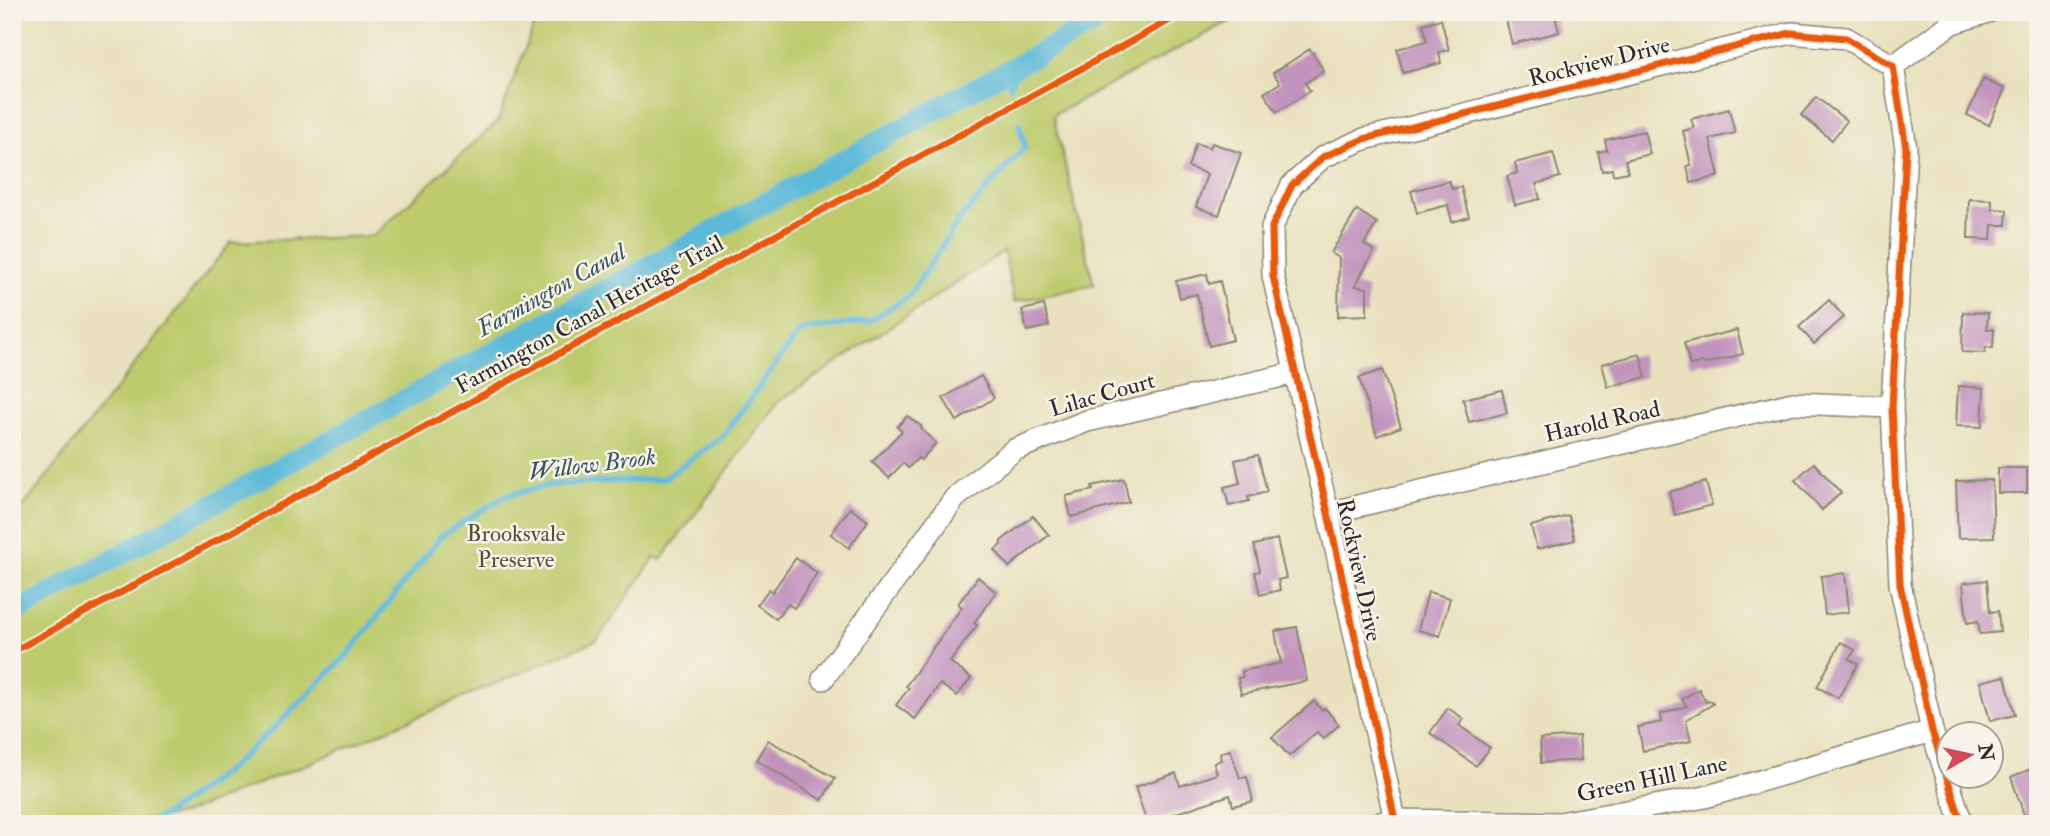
<svg xmlns="http://www.w3.org/2000/svg" width="2050" height="836" viewBox="0 0 2050 836" font-family="'IM FELL Double Pica',serif">
<style>
.green{fill:#becb6d;stroke:#747b4c;stroke-width:2}
.lines{fill:none;stroke-linecap:round;stroke-linejoin:round}
.stream{stroke:#5bb9d9;stroke-width:6}
.canal{stroke:#5bb9d9;stroke-width:21}
.building{fill:#c293bd}
.street-casing{stroke:#8a8674;stroke-width:24}
.street{stroke:#fff;stroke-width:21}
.cycleway-casing{stroke:#f7f3e8;stroke-width:11}
.cycleway{stroke:#e8590c;stroke-width:7}
.labels{text-anchor:middle;stroke-width:5;stroke-linejoin:round;paint-order:stroke}
.street-label{font-size:23px;fill:#2b2b2b;stroke:#f7f3e8}
.park-label{font-size:23px;fill:#50533c;stroke:#f7f3e8}
.water-label{font-size:24px;font-style:italic;fill:#39565f;stroke:#f7f3e8}
</style>
<rect width="100%" height="100%" fill="#f7f3e8"/>
<filter id="ink" filterUnits="userSpaceOnUse"><feTurbulence type="fractalNoise" baseFrequency=".0143" numOctaves="2"/><feDisplacementMap in="SourceGraphic" scale="14" xChannelSelector="R" yChannelSelector="G"/><feConvolveMatrix kernelMatrix="1 2 1 2 8 2 1 2 1" color-interpolation-filters="sRGB"/></filter>
<filter id="wash" filterUnits="userSpaceOnUse"><feTurbulence type="fractalNoise" baseFrequency=".00686" numOctaves="4" result="noise"/><feDisplacementMap in="SourceGraphic" scale="28" xChannelSelector="R" yChannelSelector="G"/><feGaussianBlur stdDeviation="1.57" result="paint"/><feColorMatrix in="noise" values="0 0 0 0 0 0 0 0 0 0 0 0 0 0 0 0 0 1.4 0 .05"/><feComposite in="paint" operator="in"/></filter>
<g filter="url(#wash)">
<rect width="100%" height="100%" fill="#e9e1be"/>
<path class="green" d="M 539,12 L 1247,12 L 1053,115 L 1094,285 L 1014,302 L 1004,251 L 778,402 L 661,560 L 655,557 L 597,640 L 310,763 L 183,814 L 117,824 L 12,824 L 12,521 L 231,242 L 373,236 L 498,121 Z"/>
<g class="lines">
<g class="stream">
<path d="M 1010,86 L 1019,65"/>
<path d="M 29,824 L 41,822 L 49,824"/>
<path d="M 150,824 L 177,807 L 230,768 L 276,726 L 348,654 L 441,536 L 505,496 L 550,485 L 663,479 L 723,436 L 800,331 L 870,321 L 909,296 L 960,219 L 1025,147 L 1019,124"/>
</g>
<path class="canal" d="M 12,614 L 1115,12"/>
</g>
<g id="blocks">
<g class="building">
<path d="M 1504,12 L 1528,12 L 1529,16 L 1554,12 L 1559,32 L 1512,44 Z"/>
<path d="M 1441,19 L 1449,50 L 1439,52 L 1441,63 L 1403,73 L 1397,49 L 1427,41 L 1423,24 Z"/>
<path d="M 1310,49 L 1324,71 L 1305,83 L 1310,91 L 1277,112 L 1264,93 L 1280,83 L 1273,73 Z"/>
<path d="M 1983,79 L 2005,89 L 1989,125 L 1967,115 Z"/>
<path d="M 1816,97 L 1847,121 L 1832,140 L 1801,115 Z"/>
<path d="M 1729,109 L 1735,133 L 1710,139 L 1719,176 L 1691,183 L 1687,166 L 1691,165 L 1683,131 L 1694,128 L 1691,119 Z"/>
<path d="M 1644,131 L 1650,154 L 1625,160 L 1628,172 L 1613,175 L 1612,169 L 1602,171 L 1598,152 L 1607,150 L 1605,140 Z"/>
<path d="M 1196,143 L 1210,148 L 1212,143 L 1241,153 L 1219,215 L 1196,207 L 1207,174 L 1188,167 Z"/>
<path d="M 1553,153 L 1560,177 L 1536,184 L 1540,199 L 1515,205 L 1507,176 L 1517,173 L 1515,163 Z"/>
<path d="M 1449,181 L 1452,189 L 1461,187 L 1469,217 L 1452,222 L 1448,205 L 1417,213 L 1411,191 Z"/>
<path d="M 1969,199 L 1992,200 L 1992,209 L 2007,210 L 2006,225 L 1992,225 L 1991,240 L 1968,239 Z"/>
<path d="M 1357,210 L 1377,223 L 1364,244 L 1374,251 L 1355,286 L 1367,288 L 1367,315 L 1339,316 L 1338,318 L 1339,258 L 1331,253 Z"/>
<path d="M 1207,274 L 1209,284 L 1220,281 L 1233,340 L 1209,346 L 1197,294 L 1180,298 L 1176,281 Z"/>
<path d="M 1829,300 L 1844,317 L 1814,344 L 1799,327 Z"/>
<path d="M 1044,305 L 1049,326 L 1027,331 L 1022,310 Z"/>
<path d="M 1963,312 L 1988,313 L 1987,329 L 1994,329 L 1993,348 L 1986,347 L 1985,353 L 1962,352 Z"/>
<path d="M 1737,330 L 1743,354 L 1705,364 L 1703,362 L 1690,365 L 1684,343 Z"/>
<path d="M 1640,354 L 1646,377 L 1608,387 L 1602,364 Z"/>
<path d="M 1382,370 L 1401,427 L 1377,436 L 1359,378 Z"/>
<path d="M 981,376 L 994,398 L 957,421 L 943,398 Z"/>
<path d="M 1958,386 L 1984,388 L 1982,427 L 1956,426 Z"/>
<path d="M 1502,390 L 1507,413 L 1469,422 L 1463,399 Z"/>
<path d="M 907,416 L 921,426 L 922,430 L 936,443 L 921,460 L 918,458 L 908,468 L 903,463 L 889,478 L 872,462 L 902,431 L 897,427 Z"/>
<path d="M 1258,455 L 1267,492 L 1248,497 L 1249,501 L 1229,506 L 1224,487 L 1240,483 L 1235,460 Z"/>
<path d="M 1814,463 L 1841,493 L 1822,510 L 1795,480 Z"/>
<rect x="1998" y="468" width="29" height="25"/>
<path d="M 1124,479 L 1129,502 L 1071,517 L 1066,496 L 1093,490 L 1092,486 Z"/>
<path d="M 1992,480 L 1994,537 L 1958,538 L 1956,481 Z"/>
<path d="M 1706,482 L 1712,505 L 1675,515 L 1669,492 Z"/>
<path d="M 850,508 L 868,521 L 849,548 L 831,534 Z"/>
<path d="M 1033,516 L 1049,535 L 1009,567 L 995,550 L 1001,545 L 1001,541 Z"/>
<path d="M 1569,516 L 1575,540 L 1537,549 L 1531,526 Z"/>
<path d="M 1277,539 L 1286,578 L 1278,580 L 1280,590 L 1260,595 L 1255,572 L 1260,571 L 1254,545 Z"/>
<path d="M 796,558 L 817,573 L 794,608 L 788,604 L 776,619 L 757,605 L 769,589 L 772,592 Z"/>
<path d="M 1845,573 L 1849,612 L 1825,615 L 1821,576 Z"/>
<path d="M 978,577 L 996,592 L 974,623 L 977,625 L 950,662 L 971,678 L 957,696 L 940,684 L 915,719 L 896,705 L 909,688 L 906,686 L 962,607 L 958,604 Z"/>
<path d="M 1987,580 L 1990,612 L 1998,611 L 2000,632 L 1980,634 L 1978,621 L 1967,623 L 1963,583 Z"/>
<path d="M 1428,592 L 1450,598 L 1440,636 L 1418,630 Z"/>
<path d="M 1297,627 L 1307,681 L 1241,694 L 1238,678 L 1243,677 L 1242,671 L 1281,663 L 1275,631 Z"/>
<path d="M 1841,642 L 1855,650 L 1849,659 L 1858,664 L 1838,698 L 1817,687 Z"/>
<path d="M 2005,676 L 2015,715 L 1990,721 L 1980,682 Z"/>
<path d="M 1699,689 L 1706,702 L 1711,701 L 1713,704 L 1686,720 L 1691,741 L 1643,751 L 1638,727 L 1662,722 L 1661,714 L 1687,706 L 1682,699 Z"/>
<path d="M 1314,701 L 1322,710 L 1325,708 L 1339,725 L 1323,739 L 1317,732 L 1289,756 L 1272,737 Z"/>
<path d="M 1448,708 L 1464,719 L 1459,725 L 1490,748 L 1476,766 L 1430,733 Z"/>
<path d="M 1579,736 L 1581,760 L 1541,763 L 1540,739 Z"/>
<path d="M 768,740 L 835,778 L 822,800 L 756,760 Z"/>
<path d="M 1230,750 L 1240,778 L 1247,777 L 1253,801 L 1233,806 L 1230,795 L 1147,823 L 1135,787 L 1176,773 L 1180,786 L 1217,774 L 1214,763 L 1221,760 L 1220,753 Z"/>
<path d="M 2033,768 L 2038,782 L 2038,810 L 2024,815 L 2011,777 Z"/>
</g>
</g>
</g>
<g filter="url(#ink)">
<use href="#blocks" fill-opacity="0" stroke="#8a8674" stroke-width="2"/>
<g class="lines">
<defs>
<g id="street">
<path d="M 1893,66 L 1952,23 L 1988,12"/>
<path d="M 1328,513 L 1793,403 L 1892,407"/>
<path d="M 823,679 L 955,498 L 1014,450 L 1087,421 L 1295,373"/>
<path d="M 1395,820 L 1328,513 L 1273,276 L 1272,227 L 1292,185 L 1323,157 L 1364,139 L 1791,33 L 1846,38 L 1893,66 L 1906,148 L 1892,407 L 1900,584 L 1932,731 L 1962,824"/>
<path d="M 1375,824 L 1395,820 L 1560,823 L 1705,797 L 1932,731"/>
</g>
</defs>
<use href="#street" class="street-casing"/>
<use href="#street" class="street"/>
<defs>
<g id="cycleway">
<path d="M 12,652 L 1185,12"/>
<path d="M 1395,820 L 1328,513 L 1273,276 L 1272,227 L 1292,185 L 1323,157 L 1364,139 L 1791,33 L 1846,38 L 1893,66 L 1906,148 L 1892,407 L 1900,584 L 1932,731 L 1962,824"/>
</g>
</defs>
<use href="#cycleway" class="cycleway-casing"/>
<use href="#cycleway" class="cycleway"/>
</g>
</g>
<g class="labels">
<g class="street-label">
<text transform="translate(1599 61) rotate(-14)" y="8">Rockview Drive</text>
<text transform="translate(589 314) rotate(-29)" y="8">Farmington Canal Heritage Trail</text>
<text transform="translate(1102 394) rotate(-16)" y="8">Lilac Court</text>
<text transform="translate(1602 421) rotate(-13)" y="8">Harold Road</text>
<text transform="translate(1360 570) rotate(78)" y="8">Rockview Drive</text>
<text transform="translate(1652 778) rotate(-12)" y="8">Green Hill Lane</text>
</g>
<g class="park-label">
<text x="516" y="541">Brooksvale<tspan x="516" dy="26">Preserve</tspan></text>
</g>
<g class="water-label">
<text transform="translate(551 290) rotate(-29)" y="8">Farmington Canal</text>
<text transform="translate(592 464) rotate(-7)" y="8">Willow Brook</text>
</g>
</g>
<rect width="2050" height="836" fill="none" stroke="#f7f3e8" stroke-width="42"/>
<g transform="translate(1970 755) rotate(81)"><circle r="33" fill="#f7f3e8" stroke="#a5a39c" stroke-width="2"/>
<path d="M0-5L12 26L0 18L-12 26Z" fill="#d1495b"/>
<text y="-10" font-size="19" font-weight="bold" text-anchor="middle" fill="#2b2b2b">N</text>
</g>
</svg>
